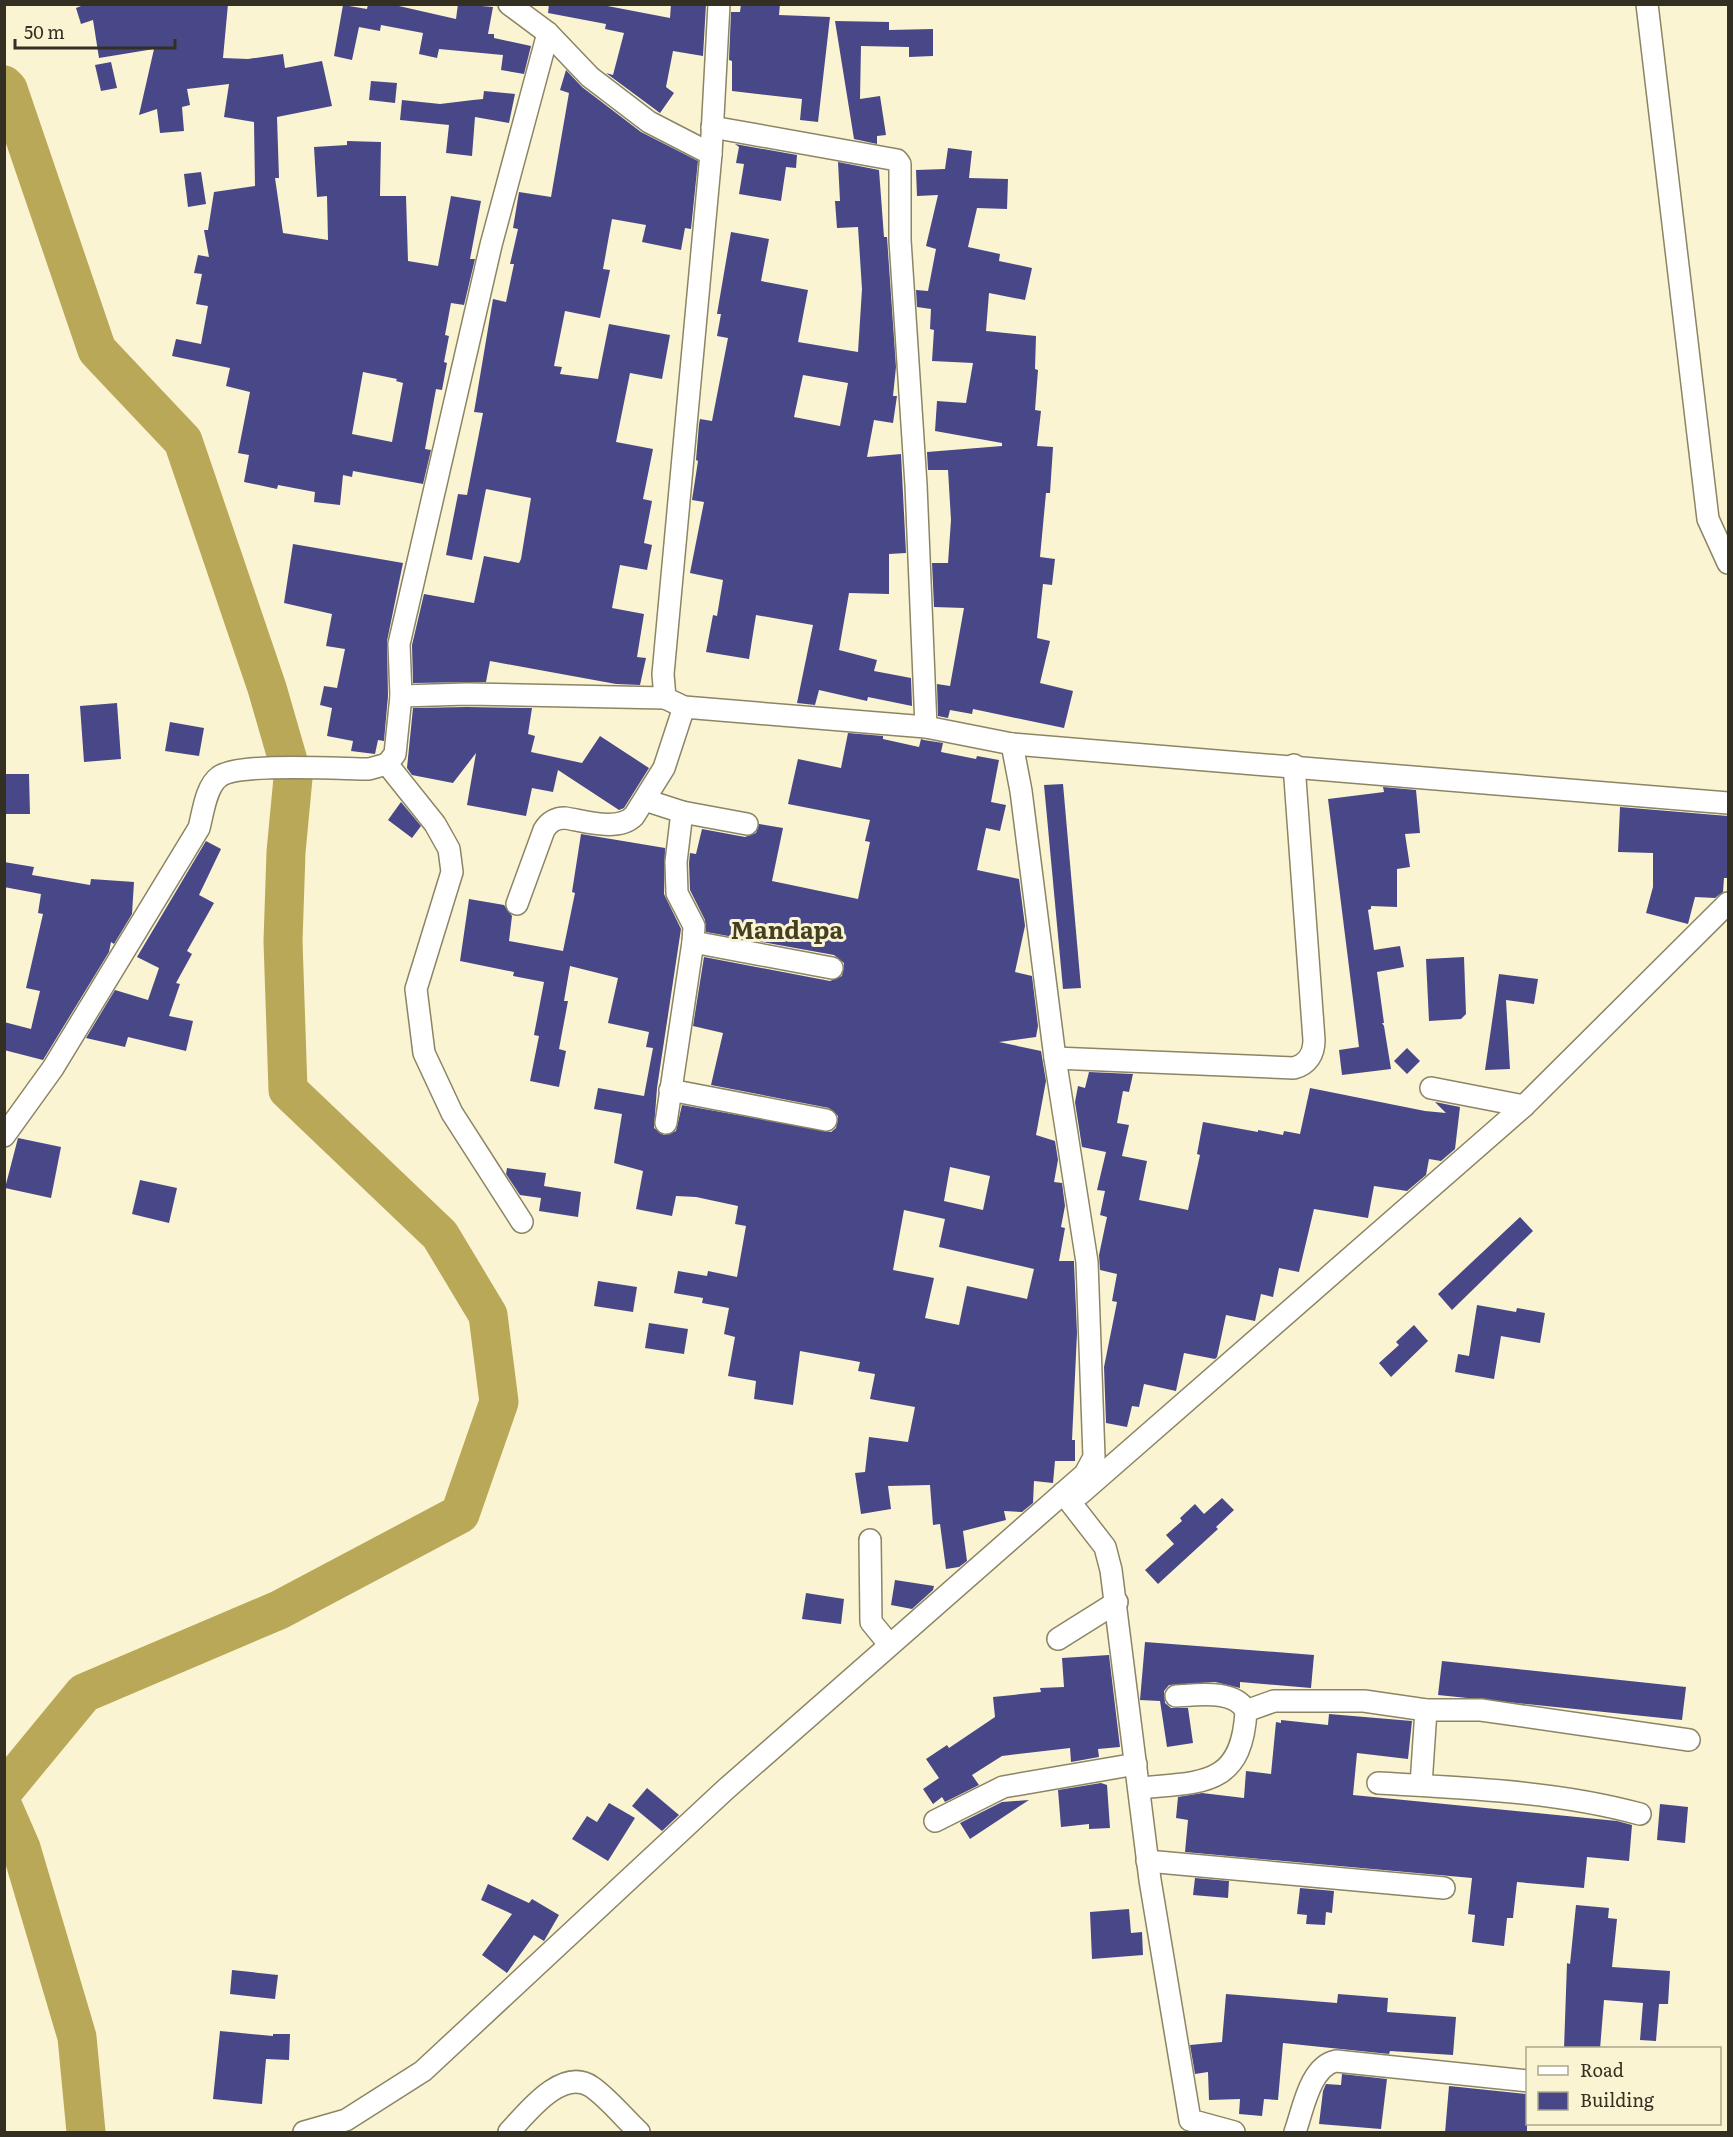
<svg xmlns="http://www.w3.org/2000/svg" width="1733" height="2137" viewBox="0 0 1733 2137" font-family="Literata,serif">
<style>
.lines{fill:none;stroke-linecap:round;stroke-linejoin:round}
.river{stroke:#b9a857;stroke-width:39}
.building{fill:#484888;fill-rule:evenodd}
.minor-casing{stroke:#8b8565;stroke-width:24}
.minor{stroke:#fff;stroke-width:21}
.labels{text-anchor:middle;stroke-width:6;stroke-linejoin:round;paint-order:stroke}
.quarter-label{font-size:24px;font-weight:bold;fill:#453f21;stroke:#fbf4d2}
</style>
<rect width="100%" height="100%" fill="#fbf4d2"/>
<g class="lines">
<g class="river">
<path d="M 4,85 L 8,89 L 97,350 L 183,441 L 267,688 L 293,778 L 286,852 L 283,941 L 288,1090 L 440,1235 L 488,1315 L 499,1402 L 460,1514 L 279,1610 L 84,1693 L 4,1790"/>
<path d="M 4,1809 L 21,1848 L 77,2037 L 86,2132"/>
</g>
</g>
<g class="building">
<path d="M 86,4 L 228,4 L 223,58 L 248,59 L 283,54 L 285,68 L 322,61 L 332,106 L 277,117 L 279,178 L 275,178 L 283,233 L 328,240 L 327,196 L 317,197 L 314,147 L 347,145 L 347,141 L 381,142 L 380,196 L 406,196 L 408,261 L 438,266 L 451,196 L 481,201 L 470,259 L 475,259 L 464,305 L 451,303 L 445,335 L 449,336 L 444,362 L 447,363 L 442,390 L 436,389 L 425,449 L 431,450 L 423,484 L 353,471 L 352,477 L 343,475 L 340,505 L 314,502 L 315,492 L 278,485 L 277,489 L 244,482 L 249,455 L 238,453 L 250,392 L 226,386 L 230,368 L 172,356 L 176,339 L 201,344 L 208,306 L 196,304 L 202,274 L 194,273 L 198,255 L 209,257 L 204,230 L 208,230 L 214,192 L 255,186 L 254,122 L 224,117 L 229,84 L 187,89 L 190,105 L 182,107 L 184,131 L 160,133 L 157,109 L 139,115 L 154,49 L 99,58 L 93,20 L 81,24 L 76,8 ZM 363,372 L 397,379 L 396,381 L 403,383 L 392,442 L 352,434 Z"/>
<path d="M 368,4 L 390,4 L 456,19 L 458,4 L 493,7 L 488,34 L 494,34 L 494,38 L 531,46 L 524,74 L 501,70 L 503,55 L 439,49 L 437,58 L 419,54 L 423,33 L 381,25 L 380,31 L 359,27 L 352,60 L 334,56 L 343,5 L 367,9 Z"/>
<path d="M 549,4 L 597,4 L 670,18 L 671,4 L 706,4 L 703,56 L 673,51 L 666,87 L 674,93 L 660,113 L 606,73 L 613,75 L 624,33 L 605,29 L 606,24 L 548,13 Z"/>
<path d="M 741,4 L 780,4 L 779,15 L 830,17 L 818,122 L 800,120 L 802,99 L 732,91 L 732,61 L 729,60 L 731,12 L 740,12 Z"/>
<path d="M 835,21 L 889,22 L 889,30 L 933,29 L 933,56 L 909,57 L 909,47 L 861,46 L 860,99 L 880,96 L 886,135 L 877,136 L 877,144 L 854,139 Z"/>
<path d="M 111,62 L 117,88 L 101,91 L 95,65 Z"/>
<path d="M 566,70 L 582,87 L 641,132 L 698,161 L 691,229 L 685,228 L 681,250 L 642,242 L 646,225 L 612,219 L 603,269 L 610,270 L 600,318 L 565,311 L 554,366 L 562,367 L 560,374 L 598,379 L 609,324 L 670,335 L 662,379 L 630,373 L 616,442 L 653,449 L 643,499 L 652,501 L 644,543 L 652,545 L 647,570 L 620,565 L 612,608 L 644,614 L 637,657 L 646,658 L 640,685 L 616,684 L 490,661 L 486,682 L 413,683 L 412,645 L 424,594 L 474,603 L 484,556 L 519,563 L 521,559 L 531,498 L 486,489 L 472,560 L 446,555 L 458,494 L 467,495 L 483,413 L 474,412 L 493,299 L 506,302 L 514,264 L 510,264 L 518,229 L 513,228 L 519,192 L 551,197 L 569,93 L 560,90 Z"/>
<path d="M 371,81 L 397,83 L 395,103 L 369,100 Z"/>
<path d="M 484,91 L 515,94 L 509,123 L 475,117 L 472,156 L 446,153 L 449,125 L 400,120 L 402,100 L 440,104 L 473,100 L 483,99 Z"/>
<path d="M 735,144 L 797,155 L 796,168 L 786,167 L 781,201 L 739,194 L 744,164 L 736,163 L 739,147 Z"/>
<path d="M 948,148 L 972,151 L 969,178 L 1008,179 L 1007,209 L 977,208 L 968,247 L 1000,254 L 999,261 L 1032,268 L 1025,300 L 989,293 L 986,331 L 1036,336 L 1035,369 L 1038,370 L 1035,410 L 1041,411 L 1037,446 L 1053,447 L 1050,493 L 1046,493 L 1040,557 L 1055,559 L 1052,585 L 1043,584 L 1037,638 L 1050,641 L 1040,683 L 1073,691 L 1064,728 L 973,709 L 972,714 L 950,710 L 948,718 L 938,716 L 937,684 L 950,686 L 964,608 L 934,607 L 932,563 L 948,563 L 951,520 L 948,470 L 928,470 L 927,452 L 1002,446 L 1002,443 L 935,431 L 937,401 L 966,403 L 973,363 L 932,361 L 934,330 L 930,329 L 931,309 L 917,307 L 916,290 L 928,291 L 936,249 L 926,246 L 938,195 L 917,196 L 916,170 L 945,169 Z"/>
<path d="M 838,162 L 879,170 L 884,237 L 887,237 L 896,367 L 893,396 L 897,396 L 893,423 L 874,420 L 867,457 L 901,454 L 906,553 L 889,554 L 889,594 L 849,593 L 839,650 L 877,660 L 874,671 L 911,678 L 912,706 L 868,697 L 867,701 L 819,690 L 815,705 L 797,703 L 813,625 L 756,615 L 749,659 L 706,652 L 713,615 L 717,616 L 723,580 L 690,573 L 704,502 L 692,500 L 698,461 L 696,460 L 699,424 L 700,419 L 712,421 L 728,338 L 717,336 L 721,314 L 717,314 L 731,232 L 769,239 L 761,281 L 808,290 L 798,342 L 858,352 L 862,289 L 858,227 L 837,228 L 835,201 L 840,201 ZM 803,375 L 848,383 L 840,426 L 794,417 Z"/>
<path d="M 201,172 L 206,204 L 188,207 L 184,174 Z"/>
<path d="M 293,544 L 403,563 L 387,641 L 388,696 L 384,741 L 378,740 L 375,754 L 351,751 L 353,741 L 327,736 L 332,708 L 320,705 L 324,686 L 337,688 L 345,649 L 326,646 L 332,614 L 284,603 Z"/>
<path d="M 117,703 L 121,759 L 84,762 L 80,706 Z"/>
<path d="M 467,707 L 532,708 L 528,734 L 535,736 L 531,752 L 582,763 L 600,736 L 649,768 L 624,808 L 619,810 L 558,770 L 553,792 L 532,788 L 526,816 L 467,805 L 476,753 L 453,783 L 412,775 L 407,768 L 413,708 Z"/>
<path d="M 170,722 L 204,728 L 199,756 L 165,751 Z"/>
<path d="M 848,733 L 883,736 L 883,739 L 919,747 L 921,739 L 924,740 L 943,743 L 941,752 L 976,759 L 977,756 L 999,760 L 991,802 L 1006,805 L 1000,831 L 986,828 L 977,870 L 1019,879 L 1025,926 L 1015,972 L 1032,976 L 1038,1026 L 1036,1037 L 999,1042 L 1041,1051 L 1046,1081 L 1036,1135 L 1055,1141 L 1058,1160 L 1054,1182 L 1062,1183 L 1065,1206 L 1061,1227 L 1065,1228 L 1059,1261 L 1074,1261 L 1074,1263 L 1077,1333 L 1072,1440 L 1075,1440 L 1075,1461 L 1055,1461 L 1053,1483 L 1034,1481 L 1033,1503 L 1022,1512 L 1004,1511 L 1006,1520 L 963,1531 L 967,1561 L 959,1567 L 946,1569 L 940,1524 L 933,1525 L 930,1485 L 888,1486 L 891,1509 L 861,1514 L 855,1473 L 865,1472 L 869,1437 L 908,1442 L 915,1407 L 870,1399 L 875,1374 L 858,1371 L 860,1362 L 800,1351 L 793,1405 L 754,1399 L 756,1381 L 728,1376 L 735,1337 L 724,1334 L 729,1308 L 702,1303 L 703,1298 L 674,1293 L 678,1271 L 707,1276 L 708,1271 L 737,1277 L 746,1226 L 735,1224 L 738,1206 L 696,1197 L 676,1196 L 672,1216 L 636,1209 L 643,1171 L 614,1163 L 622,1114 L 594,1109 L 598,1088 L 644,1096 L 653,1048 L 646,1047 L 649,1032 L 608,1023 L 618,978 L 570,966 L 564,1001 L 568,1001 L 559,1049 L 566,1051 L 559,1087 L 530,1081 L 539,1036 L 534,1035 L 544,982 L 513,976 L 514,972 L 460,961 L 469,899 L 504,905 L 512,916 L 509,941 L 563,951 L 575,893 L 572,892 L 581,834 L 665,848 L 664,894 L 681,929 L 657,1088 L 654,1128 L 664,1135 L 676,1131 L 682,1105 L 831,1132 L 836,1128 L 838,1116 L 829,1108 L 711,1085 L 723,1033 L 693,1026 L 704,957 L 830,981 L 842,976 L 844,963 L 834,955 L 706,932 L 705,920 L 690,890 L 689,863 L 690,853 L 696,854 L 702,829 L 745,837 L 756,833 L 759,824 L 783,828 L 772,881 L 858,899 L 870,842 L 865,841 L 870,820 L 788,804 L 798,759 L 841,768 ZM 950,1167 L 990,1176 L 983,1210 L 944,1201 ZM 904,1210 L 945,1219 L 939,1247 L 1034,1269 L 1027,1299 L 967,1286 L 959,1325 L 925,1318 L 934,1278 L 893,1270 Z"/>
<path d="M 4,774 L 29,774 L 30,814 L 4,814 Z"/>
<path d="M 1063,784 L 1081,988 L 1063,989 L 1044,785 Z"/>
<path d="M 1383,787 L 1416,790 L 1420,833 L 1405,834 L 1410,867 L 1397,869 L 1397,907 L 1371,906 L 1371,909 L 1368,910 L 1374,950 L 1400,946 L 1404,967 L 1377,972 L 1384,1023 L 1382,1023 L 1384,1026 L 1391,1069 L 1342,1075 L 1339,1050 L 1359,1047 L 1328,799 L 1384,792 Z"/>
<path d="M 401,802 L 421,826 L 412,838 L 388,820 Z"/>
<path d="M 1620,807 L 1728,816 L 1728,878 L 1724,878 L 1723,892 L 1715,898 L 1695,897 L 1688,924 L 1646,913 L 1653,887 L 1653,853 L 1618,852 Z"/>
<path d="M 206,841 L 221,849 L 199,895 L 214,903 L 187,951 L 192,954 L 176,983 L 180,984 L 169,1016 L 193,1021 L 186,1051 L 128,1037 L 125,1047 L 86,1038 L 115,990 L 148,1000 L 159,968 L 137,957 Z"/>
<path d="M 4,862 L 34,867 L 32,875 L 90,885 L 91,879 L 134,882 L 132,914 L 114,944 L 111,942 L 109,952 L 43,1060 L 4,1050 L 4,1022 L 31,1029 L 40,991 L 26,988 L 43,914 L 38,913 L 41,894 L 4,887 Z"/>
<path d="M 1464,957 L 1466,1014 L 1461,1019 L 1429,1021 L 1426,959 Z"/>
<path d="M 1499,974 L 1538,979 L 1534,1004 L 1506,1000 L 1510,1069 L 1485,1070 Z"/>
<path d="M 1407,1048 L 1420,1061 L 1407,1074 L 1394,1061 Z"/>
<path d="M 1089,1072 L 1133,1074 L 1129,1092 L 1123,1091 L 1117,1123 L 1129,1125 L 1122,1156 L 1147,1161 L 1139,1200 L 1188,1210 L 1200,1155 L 1197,1154 L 1203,1122 L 1258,1132 L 1258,1130 L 1283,1135 L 1284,1131 L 1300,1134 L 1310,1088 L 1425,1111 L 1446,1113 L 1435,1102 L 1460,1107 L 1455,1149 L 1441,1161 L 1429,1159 L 1426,1175 L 1407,1191 L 1374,1186 L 1368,1218 L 1314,1209 L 1299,1272 L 1279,1268 L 1273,1297 L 1261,1294 L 1255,1321 L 1226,1315 L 1217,1357 L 1215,1359 L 1184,1353 L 1176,1391 L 1144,1384 L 1139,1407 L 1132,1406 L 1127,1427 L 1106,1423 L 1104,1367 L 1117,1302 L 1112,1301 L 1117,1274 L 1100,1270 L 1099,1255 L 1107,1217 L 1100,1215 L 1105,1191 L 1097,1190 L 1106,1152 L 1082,1147 L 1075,1102 L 1078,1086 L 1085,1088 Z"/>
<path d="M 18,1138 L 61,1147 L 51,1198 L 5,1188 Z"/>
<path d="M 507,1168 L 546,1173 L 544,1186 L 581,1192 L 578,1217 L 539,1211 L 541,1198 L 520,1195 L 506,1174 Z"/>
<path d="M 140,1180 L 177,1188 L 169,1223 L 132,1214 Z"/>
<path d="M 1520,1217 L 1533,1231 L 1452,1310 L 1438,1294 Z"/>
<path d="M 598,1281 L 637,1287 L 633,1312 L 594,1306 Z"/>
<path d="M 1477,1305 L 1516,1312 L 1517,1308 L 1545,1313 L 1540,1343 L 1501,1336 L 1494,1379 L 1455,1372 L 1458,1354 L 1469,1356 Z"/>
<path d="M 649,1323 L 688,1329 L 684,1354 L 645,1348 Z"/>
<path d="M 1414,1325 L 1428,1341 L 1391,1377 L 1379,1363 L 1399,1345 L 1396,1342 Z"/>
<path d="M 1222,1498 L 1234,1510 L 1216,1527 L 1218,1529 L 1158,1584 L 1145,1570 L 1174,1544 L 1166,1535 L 1182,1521 L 1180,1518 L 1195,1504 L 1204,1514 Z"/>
<path d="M 895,1580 L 934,1586 L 933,1590 L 912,1609 L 891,1605 Z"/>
<path d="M 806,1593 L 844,1599 L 841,1624 L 802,1619 Z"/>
<path d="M 1145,1642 L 1314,1655 L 1311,1688 L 1240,1682 L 1240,1688 L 1215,1682 L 1169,1685 L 1164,1691 L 1165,1703 L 1171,1708 L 1188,1708 L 1193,1743 L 1167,1747 L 1160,1701 L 1140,1700 Z"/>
<path d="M 1109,1655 L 1120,1747 L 1098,1749 L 1099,1757 L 1071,1762 L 1070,1748 L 1002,1756 L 972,1775 L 979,1785 L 945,1802 L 942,1797 L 933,1804 L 923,1789 L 939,1778 L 926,1759 L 947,1745 L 949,1748 L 995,1717 L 993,1697 L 1041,1692 L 1040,1688 L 1064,1687 L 1062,1658 Z"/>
<path d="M 1442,1661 L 1686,1687 L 1682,1720 L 1438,1695 Z"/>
<path d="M 1329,1714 L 1412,1721 L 1408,1759 L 1357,1753 L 1353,1795 L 1617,1821 L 1632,1825 L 1629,1861 L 1587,1857 L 1584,1888 L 1517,1882 L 1513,1918 L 1507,1918 L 1504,1946 L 1472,1942 L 1475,1915 L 1468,1914 L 1472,1878 L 1185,1852 L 1188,1820 L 1176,1818 L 1178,1797 L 1202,1793 L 1244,1798 L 1246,1771 L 1271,1774 L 1276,1722 L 1281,1723 L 1281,1720 L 1328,1725 Z"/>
<path d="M 1101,1783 L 1107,1785 L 1110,1828 L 1089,1829 L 1089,1824 L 1061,1827 L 1058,1790 Z"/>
<path d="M 647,1788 L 679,1815 L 662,1831 L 632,1806 Z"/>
<path d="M 1029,1800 L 970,1839 L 960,1823 L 1002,1802 Z"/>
<path d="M 609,1803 L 635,1818 L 608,1861 L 572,1839 L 587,1816 L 597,1822 Z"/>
<path d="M 1660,1804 L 1688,1807 L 1685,1843 L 1657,1840 Z"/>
<path d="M 1195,1878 L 1229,1881 L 1228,1898 L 1193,1895 Z"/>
<path d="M 488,1884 L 529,1903 L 532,1899 L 559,1915 L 544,1941 L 534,1935 L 507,1973 L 482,1955 L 512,1914 L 481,1900 Z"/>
<path d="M 1300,1888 L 1334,1891 L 1332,1913 L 1326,1912 L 1325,1925 L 1306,1924 L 1307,1915 L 1297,1914 Z"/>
<path d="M 1576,1905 L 1609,1908 L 1608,1918 L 1617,1919 L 1612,1967 L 1670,1971 L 1668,2004 L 1659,2004 L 1656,2041 L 1640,2040 L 1643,2003 L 1604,2000 L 1600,2049 L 1564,2049 L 1567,1963 L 1570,1964 Z"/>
<path d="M 1129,1909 L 1131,1933 L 1142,1932 L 1143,1955 L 1092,1959 L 1090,1912 Z"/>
<path d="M 232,1970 L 278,1975 L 275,1999 L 230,1994 Z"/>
<path d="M 1226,1994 L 1337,2003 L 1338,1994 L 1388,1998 L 1387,2012 L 1456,2017 L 1453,2055 L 1390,2051 L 1389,2054 L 1283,2043 L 1278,2100 L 1264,2099 L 1262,2116 L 1239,2114 L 1240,2099 L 1209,2100 L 1208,2072 L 1195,2074 L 1190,2045 L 1222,2042 Z"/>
<path d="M 220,2031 L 273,2036 L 273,2034 L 290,2034 L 289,2060 L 266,2059 L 262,2104 L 213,2099 Z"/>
<path d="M 1342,2074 L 1387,2079 L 1381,2129 L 1319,2124 L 1323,2091 L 1326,2084 L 1341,2085 Z"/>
<path d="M 1449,2086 L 1527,2094 L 1527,2133 L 1445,2133 Z"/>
</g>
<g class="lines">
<defs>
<g id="minor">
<path d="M 509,4 L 548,33 L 590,77 L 649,122 L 711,154"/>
<path d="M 1647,4 L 1708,519 L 1728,563"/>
<path d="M 712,127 L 897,160 L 900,164 L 900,240 L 916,485 L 926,727"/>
<path d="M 401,696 L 399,644 L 491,245 L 548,33"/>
<path d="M 1012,744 L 1728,803"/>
<path d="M 387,764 L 435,824 L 449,849 L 452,872 L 416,989 L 424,1053 L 452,1113 L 522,1222"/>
<path d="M 645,800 L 682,812 L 676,862 L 677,893 L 694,926 L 693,942 L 666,1123"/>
<path d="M 682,812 L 747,824"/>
<path d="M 517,904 L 544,830 C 549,822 555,818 565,818 C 585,821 618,832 634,816 L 664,768 L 684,707"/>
<path d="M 693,942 L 832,968"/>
<path d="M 1055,1058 L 1294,1068 C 1308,1064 1314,1054 1314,1040 L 1294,765"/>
<path d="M 1431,1088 L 1524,1106"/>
<path d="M 670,1090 L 826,1120"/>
<path d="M 4,1136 L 53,1068 L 199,828 C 203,813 206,786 219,777 C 236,762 342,769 369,769 L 387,764 L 395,754 L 401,696 L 467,694 L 665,698"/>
<path d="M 1063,1493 L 1105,1547 L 1111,1570 L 1150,1880 L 1190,2120 L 1234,2132"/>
<path d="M 1080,1494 L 1524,1106 L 1728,903"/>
<path d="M 870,1540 L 871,1622 L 889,1644"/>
<path d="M 1058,1639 L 1117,1602"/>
<path d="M 1176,1696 C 1197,1695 1235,1689 1246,1711"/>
<path d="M 1378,1783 C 1465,1788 1556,1791 1640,1814"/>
<path d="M 1421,1785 L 1426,1710"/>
<path d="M 1139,1788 C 1200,1782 1242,1788 1246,1711 L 1274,1701 L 1364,1701 L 1426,1710 L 1481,1710 L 1689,1740"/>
<path d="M 935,1821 L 1003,1787 L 1136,1764"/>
<path d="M 1147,1861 L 1444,1888"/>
<path d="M 304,2132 L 346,2120 L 423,2071 L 726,1789 L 1085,1474 L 1094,1457 L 1087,1262 L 1055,1058 L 1021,791 L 1012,744 L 926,727 L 684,707 L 665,698 L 663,674 L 711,154 L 719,4"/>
<path d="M 509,2132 C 526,2114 562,2066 592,2087 C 609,2099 624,2118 639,2132"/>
<path d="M 1295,2132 C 1303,2110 1310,2066 1336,2061 L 1528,2081"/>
</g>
</defs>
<use href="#minor" class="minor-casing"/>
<use href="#minor" class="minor"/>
</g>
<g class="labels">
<g class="quarter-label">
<text x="787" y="939">Mandapa</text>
</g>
</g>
<rect width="1733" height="2137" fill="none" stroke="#333023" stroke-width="12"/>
<rect x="1526" y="2047" width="195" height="78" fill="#fbf4d2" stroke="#aba68c" stroke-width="1.5"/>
<rect x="1538" y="2066" width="30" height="9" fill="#ffffff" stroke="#aba68c" stroke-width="1.5"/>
<text x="1580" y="2077" font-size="18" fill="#333023">Road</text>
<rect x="1538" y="2092" width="30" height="18" fill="#484888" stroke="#aba68c" stroke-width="1.5"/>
<text x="1580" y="2107" font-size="18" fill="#333023">Building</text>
<path d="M15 39v9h160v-9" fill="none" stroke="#333023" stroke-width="3"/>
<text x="24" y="39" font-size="18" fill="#333023" stroke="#fbf4d2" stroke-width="4.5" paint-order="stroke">50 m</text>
</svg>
